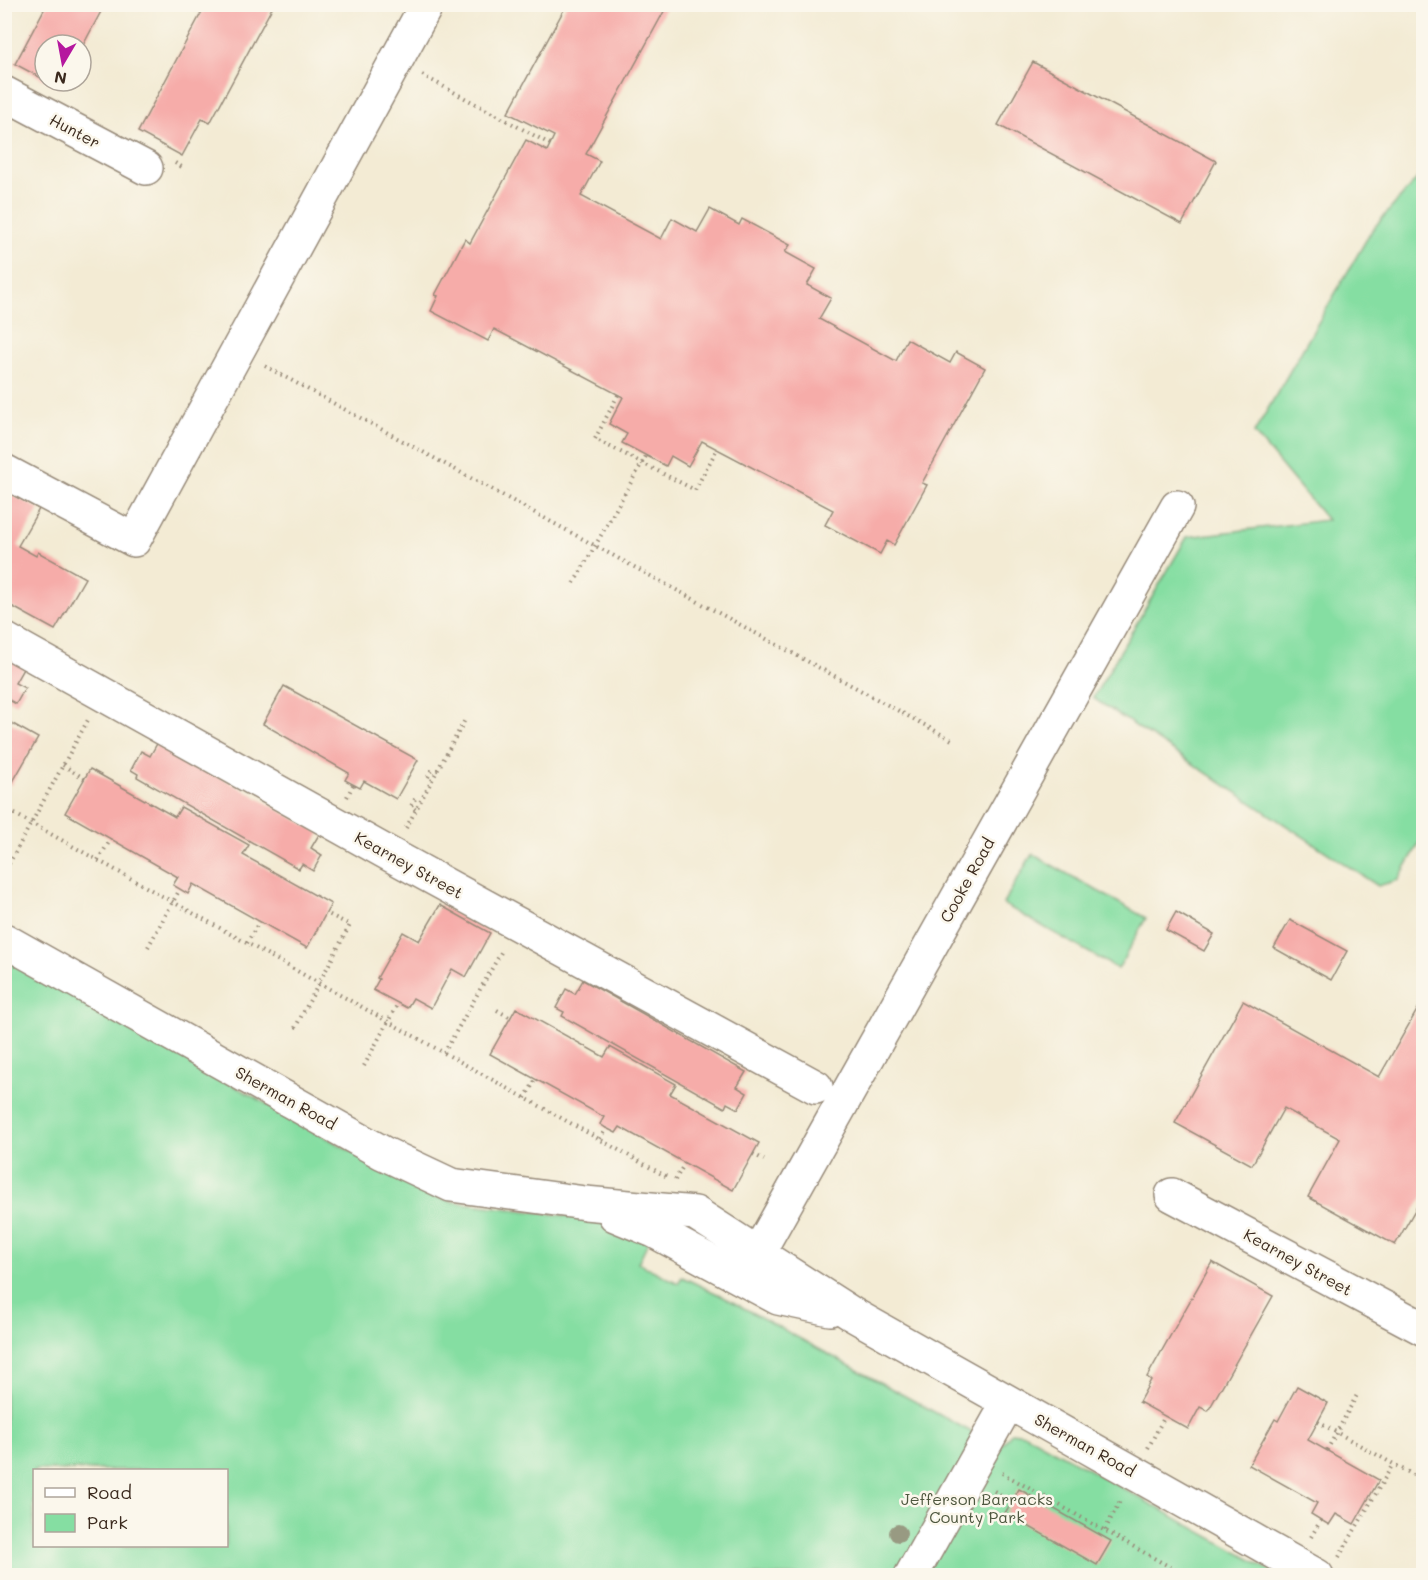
<svg xmlns="http://www.w3.org/2000/svg" width="1428" height="1580" viewBox="0 0 1428 1580" font-family="Mali,sans-serif">
<style>
.green{fill:#85dea2;stroke:#608460;stroke-width:1.5;fill-rule:evenodd}
.building{fill:#f6aca9}
.lines{fill:none;stroke-linecap:round;stroke-linejoin:round}
.minor-casing{stroke:#978a79;stroke-width:36}
.path{stroke:#978a79;stroke-width:4;stroke-dasharray:1.5 4.5;stroke-linecap:butt}
.minor{stroke:#fff;stroke-width:33}
.tree{fill:#989a82}
.labels{text-anchor:middle;stroke-width:5;stroke-linejoin:round;paint-order:stroke}
.street-label{font-size:16px;fill:#3b2a1e;stroke:#fbf7ec}
.park-label{font-size:16px;fill:#4e573f;stroke:#fbf7ec}
</style>
<rect width="100%" height="100%" fill="#fbf7ec"/>
<filter id="ink" filterUnits="userSpaceOnUse"><feTurbulence type="fractalNoise" baseFrequency=".0167" numOctaves="2"/><feDisplacementMap in="SourceGraphic" scale="12" xChannelSelector="R" yChannelSelector="G"/><feConvolveMatrix kernelMatrix="1 2 1 2 8 2 1 2 1" color-interpolation-filters="sRGB"/></filter>
<filter id="wash" filterUnits="userSpaceOnUse"><feTurbulence type="fractalNoise" baseFrequency=".008" numOctaves="4" result="noise"/><feDisplacementMap in="SourceGraphic" scale="24" xChannelSelector="R" yChannelSelector="G"/><feGaussianBlur stdDeviation="1.35" result="paint"/><feColorMatrix in="noise" values="0 0 0 0 0 0 0 0 0 0 0 0 0 0 0 0 0 1.4 0 .05"/><feComposite in="paint" operator="in"/></filter>
<g filter="url(#wash)">
<rect width="100%" height="100%" fill="#f3ebd4"/>
<g class="green">
<path d="M 1423,172 L 1423,837 L 1398,880 L 1378,886 L 1093,698 L 1187,537 L 1327,520 L 1254,433 L 1372,230 Z"/>
<path d="M 1032,854 L 1146,918 L 1118,969 L 1003,904 Z"/>
<path d="M 4,957 L 429,1195 L 454,1202 L 593,1219 L 648,1242 L 638,1263 L 678,1283 L 682,1277 L 720,1295 L 949,1420 L 1000,1447 L 1012,1432 L 1025,1434 L 1275,1573 L 1274,1576 L 5,1575 ZM 34,1470 L 226,1470 L 226,1546 L 34,1546 Z"/>
</g>
<g id="blocks">
<g class="building">
<path d="M 47,4 L 105,4 L 81,49 L 81,45 L 45,45 L 45,80 L 15,64 Z"/>
<path d="M 206,4 L 274,4 L 210,123 L 202,119 L 182,156 L 138,132 Z"/>
<path d="M 567,4 L 668,4 L 586,154 L 600,161 L 581,196 L 661,239 L 672,218 L 697,232 L 710,209 L 739,225 L 742,219 L 790,245 L 785,252 L 816,269 L 807,285 L 831,298 L 819,319 L 896,361 L 907,339 L 950,363 L 956,352 L 985,368 L 922,483 L 927,485 L 894,545 L 887,541 L 880,554 L 825,525 L 833,510 L 702,441 L 688,466 L 671,456 L 666,466 L 622,443 L 627,434 L 609,424 L 623,397 L 494,329 L 488,341 L 431,311 L 438,296 L 435,295 L 465,239 L 470,243 L 526,140 L 547,151 L 554,136 L 508,113 Z"/>
<path d="M 1033,62 L 1216,161 L 1182,224 L 998,125 Z"/>
<path d="M 46,81 L 64,81 L 60,88 Z"/>
<path d="M 4,490 L 39,509 L 18,546 L 36,556 L 38,552 L 85,578 L 55,630 L 4,602 Z"/>
<path d="M 4,656 L 24,667 L 15,683 L 25,688 L 16,704 L 4,697 Z"/>
<path d="M 284,686 L 418,760 L 396,799 L 364,781 L 360,788 L 345,780 L 349,773 L 263,724 Z"/>
<path d="M 4,719 L 38,738 L 11,785 L 4,781 Z"/>
<path d="M 158,742 L 320,833 L 311,848 L 322,855 L 313,871 L 302,864 L 299,869 L 137,777 L 138,774 L 131,770 L 141,751 L 150,756 Z"/>
<path d="M 90,769 L 175,817 L 181,807 L 249,845 L 243,855 L 331,904 L 307,948 L 193,884 L 188,894 L 173,885 L 178,877 L 65,813 Z"/>
<path d="M 440,905 L 490,933 L 466,977 L 452,969 L 431,1008 L 413,998 L 407,1008 L 373,990 L 379,979 L 377,978 L 403,932 L 419,941 Z"/>
<path d="M 1176,912 L 1214,934 L 1204,951 L 1166,930 Z"/>
<path d="M 1290,920 L 1347,951 L 1331,980 L 1274,948 Z"/>
<path d="M 583,980 L 746,1072 L 737,1087 L 747,1093 L 738,1109 L 727,1103 L 725,1108 L 562,1016 L 564,1012 L 556,1008 L 566,989 L 575,994 Z"/>
<path d="M 1424,998 L 1424,1194 L 1395,1245 L 1308,1197 L 1340,1139 L 1284,1108 L 1252,1165 L 1175,1123 L 1243,1001 L 1379,1077 Z"/>
<path d="M 516,1008 L 604,1057 L 610,1047 L 676,1084 L 670,1094 L 759,1143 L 733,1190 L 620,1127 L 616,1133 L 606,1128 L 600,1124 L 604,1117 L 490,1054 Z"/>
<path d="M 1212,1262 L 1273,1296 L 1208,1411 L 1200,1407 L 1188,1429 L 1139,1402 L 1151,1380 L 1147,1377 Z"/>
<path d="M 1297,1386 L 1328,1403 L 1308,1440 L 1379,1480 L 1354,1524 L 1336,1514 L 1329,1525 L 1311,1514 L 1317,1503 L 1249,1465 L 1275,1419 L 1278,1421 Z"/>
<path d="M 1019,1489 L 1111,1541 L 1097,1565 L 1005,1513 Z"/>
</g>
</g>
</g>
<g filter="url(#ink)">
<use href="#blocks" fill-opacity="0" stroke="#978a79" stroke-width="1.5"/>
<g class="lines">
<defs>
<g id="minor">
<path d="M 4,93 L 146,168"/>
<path d="M 4,471 L 134,540 L 427,4"/>
<path d="M 4,639 L 391,855 L 816,1087"/>
<path d="M 4,940 L 383,1153 L 451,1185 L 585,1203 L 695,1213 L 852,1314 L 1317,1576"/>
<path d="M 1172,1195 L 1424,1329"/>
<path d="M 615,1215 L 654,1231 L 778,1298 L 830,1309"/>
<path d="M 758,1253 L 1177,507"/>
<path d="M 911,1576 L 1008,1403"/>
</g>
</defs>
<use href="#minor" class="minor-casing"/>
<g class="path">
<path d="M 422,75 L 550,144"/>
<path d="M 175,163 L 185,169"/>
<path d="M 265,366 L 952,740"/>
<path d="M 618,395 L 595,439 L 695,490 L 717,449"/>
<path d="M 574,583 L 646,456"/>
<path d="M 63,765 L 85,779"/>
<path d="M 428,777 L 431,771 L 438,770"/>
<path d="M 347,797 L 353,785"/>
<path d="M 415,799 L 411,806 L 416,810"/>
<path d="M 4,808 L 669,1178"/>
<path d="M 406,828 L 466,718"/>
<path d="M 98,860 L 111,839"/>
<path d="M 6,869 L 88,720"/>
<path d="M 247,943 L 259,922"/>
<path d="M 148,947 L 180,889"/>
<path d="M 497,1010 L 511,1018"/>
<path d="M 295,1028 L 350,925 L 326,913"/>
<path d="M 444,1053 L 503,949"/>
<path d="M 364,1066 L 398,1003"/>
<path d="M 525,1098 L 536,1079"/>
<path d="M 600,1139 L 606,1128"/>
<path d="M 753,1154 L 764,1160"/>
<path d="M 675,1180 L 685,1163"/>
<path d="M 1318,1422 L 1424,1481"/>
<path d="M 1148,1448 L 1165,1416"/>
<path d="M 1327,1450 L 1357,1395"/>
<path d="M 1002,1473 L 1186,1576"/>
<path d="M 994,1491 L 1012,1501"/>
<path d="M 1105,1530 L 1121,1499"/>
<path d="M 1311,1537 L 1321,1520"/>
<path d="M 1339,1557 L 1393,1464"/>
<path d="M 991,1573 L 994,1576"/>
</g>
<use href="#minor" class="minor"/>
</g>
<circle class="tree" cx="898" cy="1533" r="9"/>
</g>
<g class="labels">
<g class="street-label">
<text transform="translate(75 131) rotate(28)" y="6">Hunter</text>
<text transform="translate(409 865) rotate(29)" y="6">Kearney Street</text>
<text transform="translate(967 880) rotate(-61)" y="6">Cooke Road</text>
<text transform="translate(286 1098) rotate(29)" y="6">Sherman Road</text>
<text transform="translate(1298 1262) rotate(29)" y="6">Kearney Street</text>
<text transform="translate(1085 1445) rotate(29)" y="6">Sherman Road</text>
</g>
<g class="park-label">
<text x="977" y="1505">Jefferson Barracks<tspan x="977" dy="18">County Park</tspan></text>
</g>
</g>
<rect width="1428" height="1580" fill="none" stroke="#fbf7ec" stroke-width="24"/>
<rect x="33" y="1469" width="195" height="78" fill="#fbf7ec" stroke="#aea59a" stroke-width="1.5"/>
<rect x="45" y="1488" width="30" height="9" fill="#ffffff" stroke="#aea59a" stroke-width="1.5"/>
<text x="87" y="1499" font-size="18" fill="#3b2a1e">Road</text>
<rect x="45" y="1514" width="30" height="18" fill="#85dea2" stroke="#aea59a" stroke-width="1.5"/>
<text x="87" y="1529" font-size="18" fill="#3b2a1e">Park</text>
<g transform="translate(63 63) rotate(190)"><circle r="28" fill="#fbf7ec" stroke="#aea59a" stroke-width="1.5"/>
<path d="M0-4.5L10 22L0 15L-10 22Z" fill="#b5179e"/>
<text y="-9" font-size="16" font-weight="bold" text-anchor="middle" fill="#3b2a1e">N</text>
</g>
</svg>
